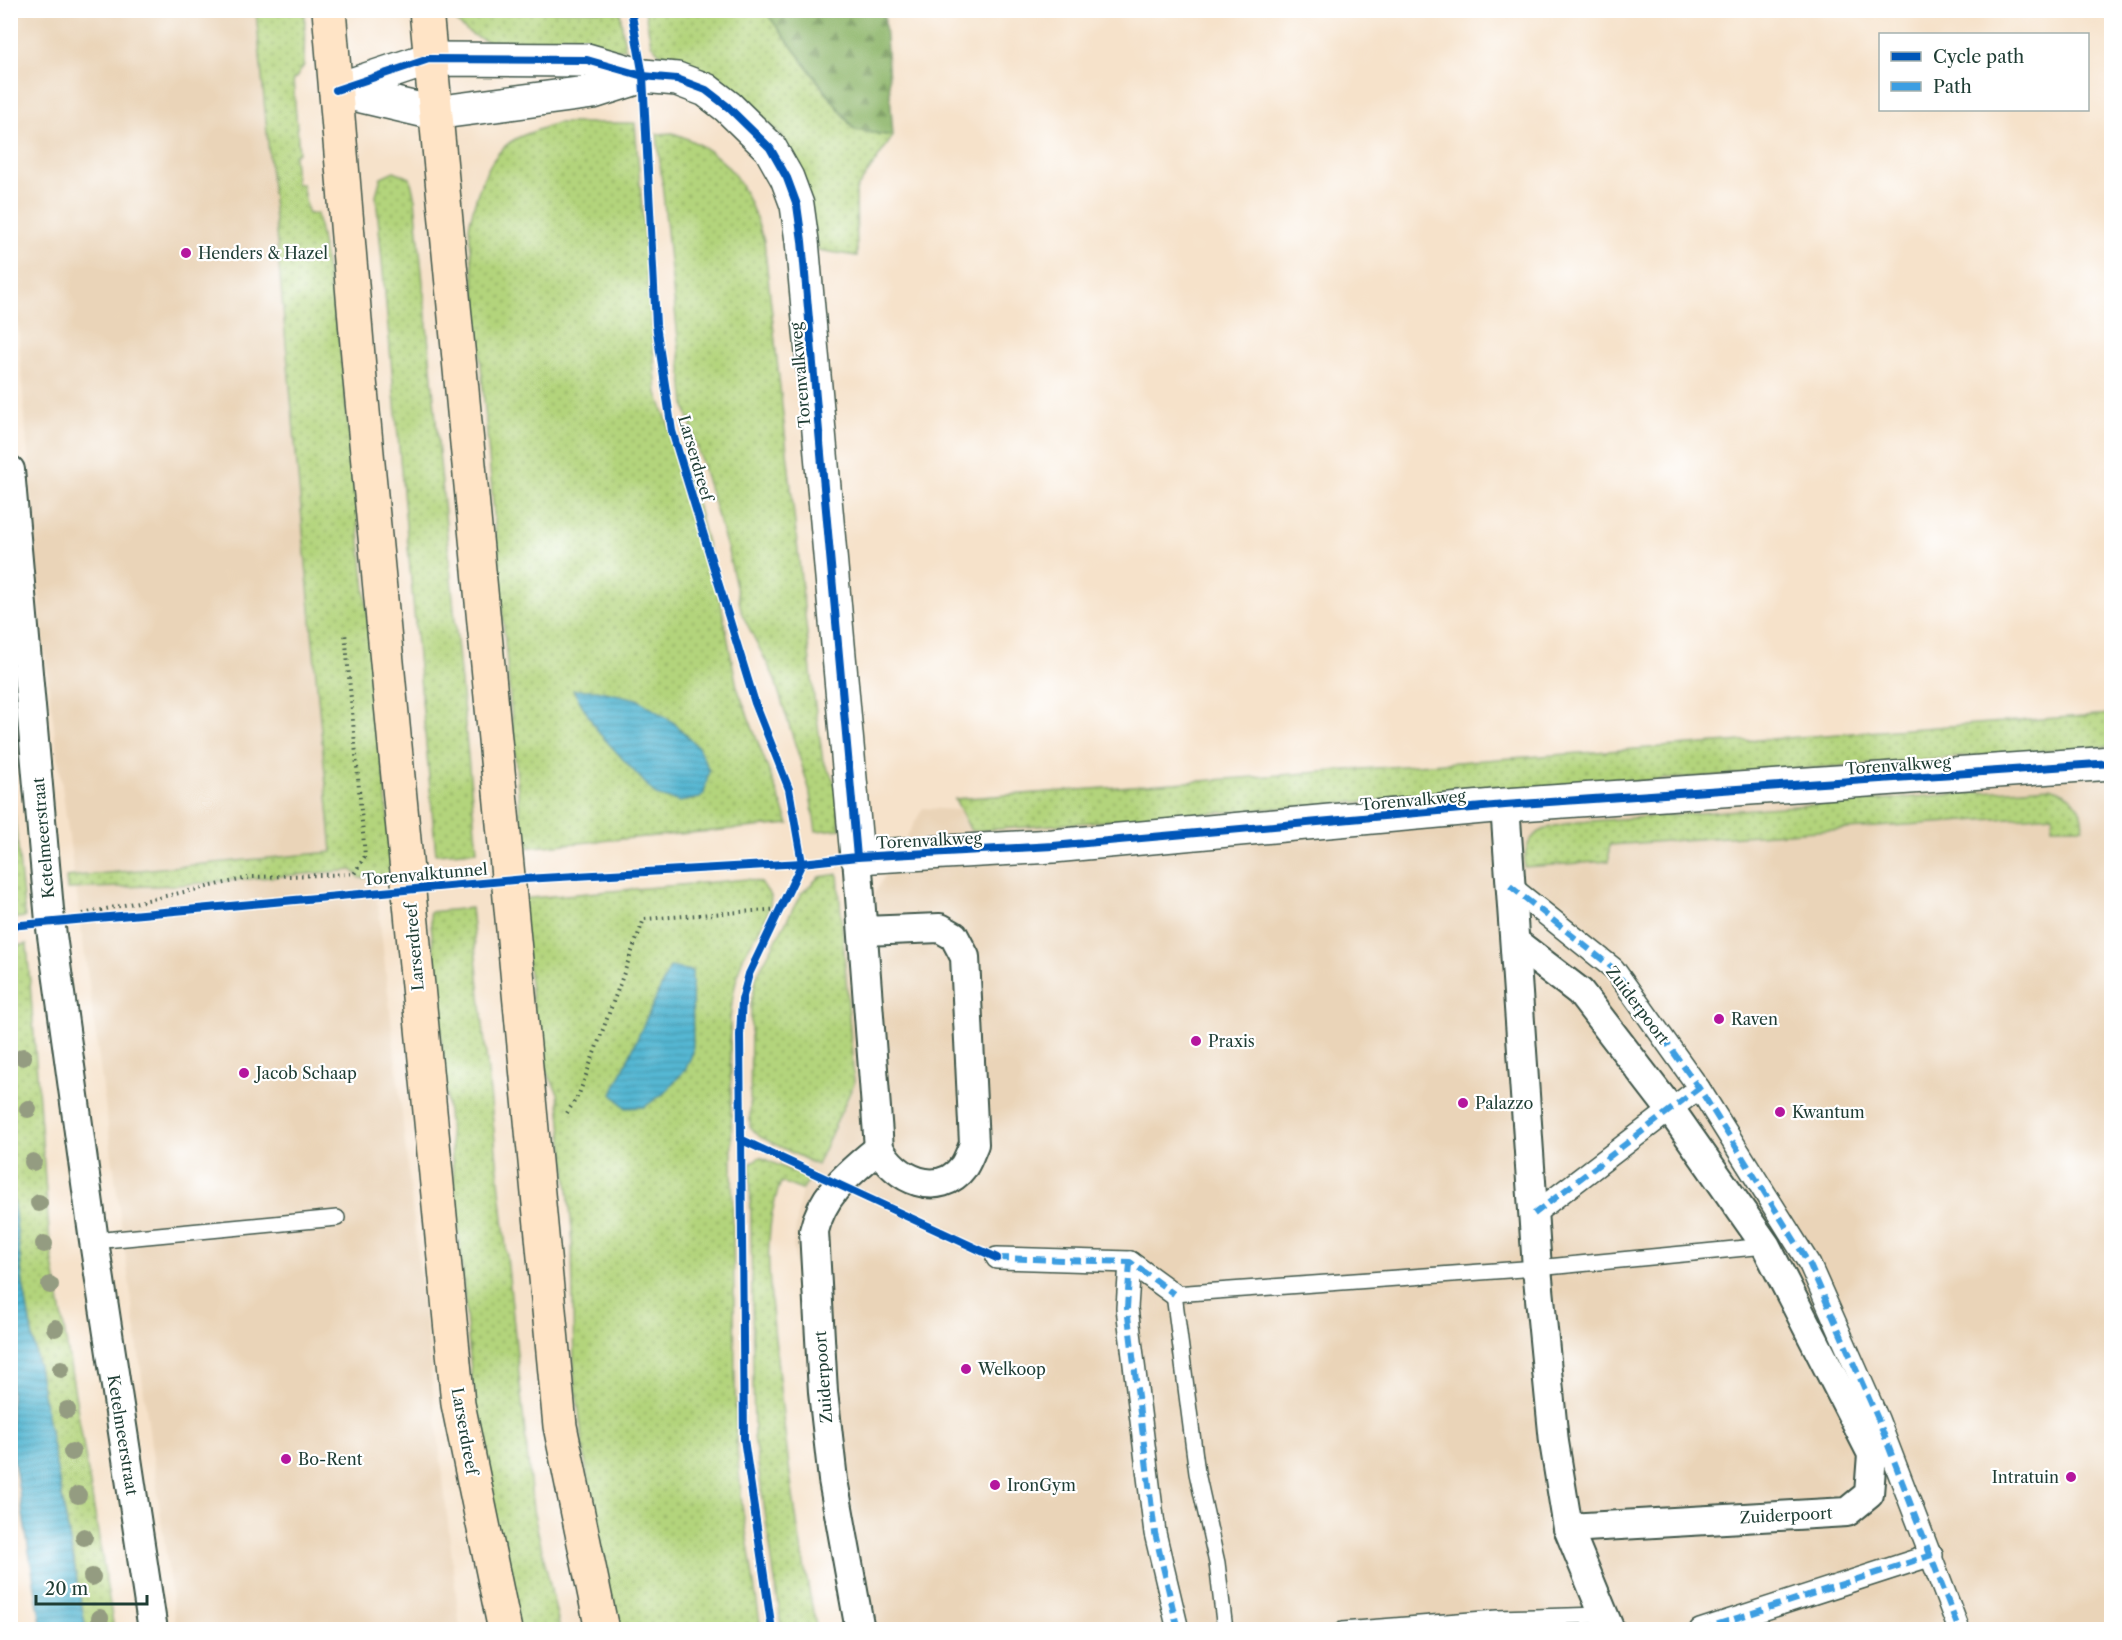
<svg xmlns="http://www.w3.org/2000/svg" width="2122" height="1640" viewBox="0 0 2122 1640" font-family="'Libre Caslon Text',serif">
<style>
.built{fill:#ead4b8}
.grass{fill:url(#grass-dots);stroke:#698858;stroke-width:1.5}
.forest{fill:url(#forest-firs);stroke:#567a50;stroke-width:1.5}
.water{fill:url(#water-rules);stroke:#3a7a84;stroke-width:1.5}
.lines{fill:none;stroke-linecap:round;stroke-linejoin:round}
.service-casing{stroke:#3f564a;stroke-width:18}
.pedestrian-casing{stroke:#3f564a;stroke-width:24}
.minor-casing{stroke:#3f564a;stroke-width:32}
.tertiary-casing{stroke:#3f564a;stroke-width:36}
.secondary-casing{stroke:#3f564a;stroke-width:36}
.path{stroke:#3f564a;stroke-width:4;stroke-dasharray:1.5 4.5;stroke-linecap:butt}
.service{stroke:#fff;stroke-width:15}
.pedestrian{stroke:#fff;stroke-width:21}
.minor{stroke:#fff;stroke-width:28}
.tertiary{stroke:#fff;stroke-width:33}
.secondary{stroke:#ffe4c6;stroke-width:33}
.quiet{stroke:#3c9ee2;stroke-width:6;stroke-dasharray:12 6;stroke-linecap:butt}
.cycleway-casing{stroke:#fff;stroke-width:11}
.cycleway{stroke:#0057b8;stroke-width:8}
.tree{fill:#949c81}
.poi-dot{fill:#b5179e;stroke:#fff;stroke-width:2}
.labels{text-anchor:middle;stroke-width:4.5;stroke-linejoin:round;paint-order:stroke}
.poi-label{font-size:16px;fill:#1f3d34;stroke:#fff;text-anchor:start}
.street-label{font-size:16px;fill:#1f3d34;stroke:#fff}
</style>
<defs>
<pattern id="grass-dots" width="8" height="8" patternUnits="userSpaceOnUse" patternTransform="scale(1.5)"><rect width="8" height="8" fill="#b3d47b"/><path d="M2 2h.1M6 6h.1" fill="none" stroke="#91ad66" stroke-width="1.8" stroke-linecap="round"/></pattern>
<pattern id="forest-firs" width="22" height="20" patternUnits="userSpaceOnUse" patternTransform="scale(1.5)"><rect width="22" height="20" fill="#8eb66b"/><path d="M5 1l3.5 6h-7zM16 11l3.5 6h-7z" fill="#739559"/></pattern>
<pattern id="water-rules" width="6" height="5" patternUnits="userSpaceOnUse" patternTransform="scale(1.5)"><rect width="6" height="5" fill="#55b7d3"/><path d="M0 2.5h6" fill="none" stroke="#4696ac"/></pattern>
</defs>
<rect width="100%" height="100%" fill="#fff"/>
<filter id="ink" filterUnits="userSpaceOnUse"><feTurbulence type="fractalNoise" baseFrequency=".0167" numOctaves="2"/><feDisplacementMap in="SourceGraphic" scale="12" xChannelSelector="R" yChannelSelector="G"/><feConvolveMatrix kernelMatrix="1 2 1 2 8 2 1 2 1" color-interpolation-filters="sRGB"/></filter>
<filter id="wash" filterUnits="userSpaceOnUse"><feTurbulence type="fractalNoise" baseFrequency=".008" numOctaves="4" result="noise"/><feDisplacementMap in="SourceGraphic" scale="24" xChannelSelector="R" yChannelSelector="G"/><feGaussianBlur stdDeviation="1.35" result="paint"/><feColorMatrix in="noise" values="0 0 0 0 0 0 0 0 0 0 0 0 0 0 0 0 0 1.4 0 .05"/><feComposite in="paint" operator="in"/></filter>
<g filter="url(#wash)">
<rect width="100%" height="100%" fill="#f6e2ca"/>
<g class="built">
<path d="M 10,11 L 277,11 L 460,1629 L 176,1629 L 43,645 L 11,243 Z"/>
<path d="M 2111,725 L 2111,1629 L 841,1629 L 793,1246 L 837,959 L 923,808 L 978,811 Z"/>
</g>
<g class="grass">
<path d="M 256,11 L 305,11 L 304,65 L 296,78 L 293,79 L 299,153 L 294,154 L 296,184 L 302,184 L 308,214 L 317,214 L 340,344 L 394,875 L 360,878 L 352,870 L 178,885 L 67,889 L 66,877 L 332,852 Z"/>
<path d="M 450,11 L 620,11 L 625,49 C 579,49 472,62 450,11 Z"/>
<path d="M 645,11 L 765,11 L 854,130 L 893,136 L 856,190 L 857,256 L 818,250 L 795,160 L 782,137 L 740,94 L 697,67 L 659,53 L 651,44 Z"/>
<path d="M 557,123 L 635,123 L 657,393 L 697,504 L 718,588 L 737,687 L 789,824 L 523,848 L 469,227 C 475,197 487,153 517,138 C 530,132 544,128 557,123 Z"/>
<path d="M 673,133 C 732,154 745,185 764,241 L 814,698 L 823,761 L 836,784 L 840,829 L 816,831 L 809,788 L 774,677 L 742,614 L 728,551 L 685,406 L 657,134 Z"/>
<path d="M 394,171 L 410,178 L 415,199 L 477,851 L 436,854 L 376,195 L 381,177 Z"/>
<path d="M 2111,714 L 2111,746 L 971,831 L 955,799 Z"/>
<path d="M 11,781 L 25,917 L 11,919 L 10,919 Z"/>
<path d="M 2050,787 C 2072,793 2082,804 2083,827 L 2052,827 L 2053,815 L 1609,845 L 1609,861 L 1524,867 C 1524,829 1546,827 1579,822 Z"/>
<path d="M 838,874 L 854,1083 L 817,1165 L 760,1137 L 750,1127 L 751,1003 L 757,975 L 801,894 L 819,877 Z"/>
<path d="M 748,879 L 761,883 L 771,896 C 770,919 754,936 744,956 C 735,977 732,999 730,1021 L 736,1437 L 742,1505 L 761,1629 L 618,1629 L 605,1576 L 587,1474 L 574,1374 L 572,1229 L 558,1093 L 539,1058 L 520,899 Z"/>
<path d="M 471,908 L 533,1510 L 560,1629 L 515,1629 L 477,1437 L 430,912 Z"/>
<path d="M 27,944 L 50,1244 L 114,1629 L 86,1629 L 23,1284 L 10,1179 L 10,947 Z"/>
<path d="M 760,1157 L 809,1179 L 802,1190 L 781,1182 C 759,1236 772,1302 777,1358 C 786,1450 797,1540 817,1629 L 782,1629 L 754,1437 L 750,1163 Z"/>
</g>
<path class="forest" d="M 765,11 L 884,11 L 893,136 L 855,130 Z"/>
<g class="water">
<path d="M 573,690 L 596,690 L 637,699 L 673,722 L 698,747 L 709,770 L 704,794 L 700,798 L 680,802 L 656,795 L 599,733 Z"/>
<path d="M 670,967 L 692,971 L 693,1052 L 686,1068 L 667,1091 L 644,1107 L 626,1108 L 612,1094 Z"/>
<path d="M 11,1179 L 23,1284 L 86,1629 L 42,1629 L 11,1444 Z"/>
</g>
</g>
<g filter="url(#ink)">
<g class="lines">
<defs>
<g id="service">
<path d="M 94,1241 L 337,1218"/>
<path d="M 1225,1630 L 1217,1563 L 1197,1473 L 1174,1294 L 1537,1268 L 1766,1246"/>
<path d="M 1342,1630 L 1497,1618 L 1602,1615"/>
</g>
<g id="pedestrian">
<path d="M 1510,886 L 1614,969 L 1699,1088 L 1810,1265 L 1878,1419 L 1959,1630"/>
<path d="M 1534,1214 L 1699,1088"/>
<path d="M 997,1258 L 1130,1262 L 1174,1294"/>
<path d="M 1130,1262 L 1127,1308 L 1155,1533 L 1178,1630"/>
<path d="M 1700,1630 L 1932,1555"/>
</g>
<g id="minor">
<path d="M 10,470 L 50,921 L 94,1241 L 153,1630"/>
<path d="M 1505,805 L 1537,1268 L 1554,1442 L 1568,1528 L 1610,1630"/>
<path d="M 857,857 L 879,1148 C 895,1179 939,1200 964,1166 C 968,1160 971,1151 974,1144 L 965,957 L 954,936 L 940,928 L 864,931"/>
<path d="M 1515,942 L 1580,992 L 1670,1109 L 1766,1246 L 1872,1454 L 1869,1494 L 1847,1512 L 1568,1528"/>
<path d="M 860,1630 L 833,1480 L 823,1392 L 814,1231 C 823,1192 850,1173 879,1148"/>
</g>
<g id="tertiary">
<path d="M 336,90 L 429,59 L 587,60 L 643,76 L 677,79 L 706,90 L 728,107 L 770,148 L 787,178 L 797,205 L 802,241 L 857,857 L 1053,846 L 1505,805 L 2112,763"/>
<path d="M 336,90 L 434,113 L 593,92 L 643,76"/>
</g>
<g id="secondary">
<path d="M 329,10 L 360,380 L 458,1404 L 505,1630"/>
<path d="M 426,10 L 560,1426 L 602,1630"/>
</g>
</defs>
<use href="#service" class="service-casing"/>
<use href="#pedestrian" class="pedestrian-casing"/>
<use href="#minor" class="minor-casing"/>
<use href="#tertiary" class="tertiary-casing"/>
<use href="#secondary" class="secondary-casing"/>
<g class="path">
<path d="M 83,914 L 253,877 L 354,874 L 365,856 L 345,632"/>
<path d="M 567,1113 L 579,1094 L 644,919 L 781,909"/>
</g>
<use href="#service" class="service"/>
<use href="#pedestrian" class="pedestrian"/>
<use href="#minor" class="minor"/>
<use href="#tertiary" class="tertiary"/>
<use href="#secondary" class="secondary"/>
<g class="quiet">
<path d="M 1510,886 L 1614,969 L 1699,1088 L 1810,1265 L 1878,1419 L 1959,1630"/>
<path d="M 1534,1214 L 1699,1088"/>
<path d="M 997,1258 L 1130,1262 L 1174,1294"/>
<path d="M 1130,1262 L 1127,1308 L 1155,1533 L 1178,1630"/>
<path d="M 1700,1630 L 1932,1555"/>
</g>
<defs>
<g id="cycleway">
<path d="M 631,10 L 643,76 L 656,325 L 672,431 L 755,703 L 789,789 L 802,863"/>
<path d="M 336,90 L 429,59 L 587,60 L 643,76 L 677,79 L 706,90 L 728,107 L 770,148 L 787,178 L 797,205 L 802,241 L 857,857 L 1053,846 L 1505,805 L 2112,763"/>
<path d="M 10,926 L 525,879 L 802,863 L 857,857"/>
<path d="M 740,1139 L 997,1258"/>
<path d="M 772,1630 L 744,1439 L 740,1035 L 742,1000 L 749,974 L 802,863"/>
</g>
</defs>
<use href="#cycleway" class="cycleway-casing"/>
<use href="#cycleway" class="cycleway"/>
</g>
<g class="tree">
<circle cx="23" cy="1057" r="9"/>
<circle cx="28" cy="1109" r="9"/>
<circle cx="33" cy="1162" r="9"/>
<circle cx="39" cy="1203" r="9"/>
<circle cx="44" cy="1244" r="9"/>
<circle cx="50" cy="1285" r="9"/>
<circle cx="55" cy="1328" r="9"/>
<circle cx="61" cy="1369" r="9"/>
<circle cx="67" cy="1410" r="9"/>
<circle cx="72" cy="1452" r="9"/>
<circle cx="78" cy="1495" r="9"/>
<circle cx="84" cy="1537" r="9"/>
<circle cx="92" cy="1577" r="9"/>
<circle cx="100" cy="1618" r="9"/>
</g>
</g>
<g class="poi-dot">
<circle cx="186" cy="253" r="6"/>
<circle cx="1719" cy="1019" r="6"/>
<circle cx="1196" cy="1041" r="6"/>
<circle cx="244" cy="1073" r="6"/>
<circle cx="1463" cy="1103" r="6"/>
<circle cx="1780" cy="1112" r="6"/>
<circle cx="966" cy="1369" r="6"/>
<circle cx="286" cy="1459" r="6"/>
<circle cx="2071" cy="1477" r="6"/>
<circle cx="995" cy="1485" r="6"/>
</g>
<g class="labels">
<g class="poi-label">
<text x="198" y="259">Henders &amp; Hazel</text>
<text x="1731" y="1025">Raven</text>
<text x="1208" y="1047">Praxis</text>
<text x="256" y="1079">Jacob Schaap</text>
<text x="1475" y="1109">Palazzo</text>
<text x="1792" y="1118">Kwantum</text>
<text x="978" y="1375">Welkoop</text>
<text x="298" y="1465">Bo-Rent</text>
<text x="2059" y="1483" text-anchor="end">Intratuin</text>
<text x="1007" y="1491">IronGym</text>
</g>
<g class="street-label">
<text transform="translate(800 375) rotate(-95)" y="6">Torenvalkweg</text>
<text transform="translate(696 458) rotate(74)" y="6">Larserdreef</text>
<text transform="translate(1898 765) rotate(-4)" y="6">Torenvalkweg</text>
<text transform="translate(1413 800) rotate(-5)" y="6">Torenvalkweg</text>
<text transform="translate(43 838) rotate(-95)" y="6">Ketelmeerstraat</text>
<text transform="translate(929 840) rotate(-3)" y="6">Torenvalkweg</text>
<text transform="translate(425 874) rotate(-5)" y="6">Torenvalktunnel</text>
<text transform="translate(414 947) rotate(-95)" y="6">Larserdreef</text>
<text transform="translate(1638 1005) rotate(53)" y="6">Zuiderpoort</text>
<text transform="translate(823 1377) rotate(-94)" y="6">Zuiderpoort</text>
<text transform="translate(465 1431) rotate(80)" y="6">Larserdreef</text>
<text transform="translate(123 1435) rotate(81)" y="6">Ketelmeerstraat</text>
<text transform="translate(1786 1515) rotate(-3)" y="6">Zuiderpoort</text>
</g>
</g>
<rect width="2122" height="1640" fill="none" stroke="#fff" stroke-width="36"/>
<rect x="1879" y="33" width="210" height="78" fill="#ffffff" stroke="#a5b1ae" stroke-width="1.5"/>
<rect x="1891" y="52" width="30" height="9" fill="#0057b8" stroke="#a5b1ae" stroke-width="1.5"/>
<text x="1933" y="63" font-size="18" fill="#1f3d34">Cycle path</text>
<rect x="1891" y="82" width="30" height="9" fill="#3c9ee2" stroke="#a5b1ae" stroke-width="1.5"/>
<text x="1933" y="93" font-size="18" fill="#1f3d34">Path</text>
<path d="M36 1595v9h111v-9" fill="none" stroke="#1f3d34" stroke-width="3"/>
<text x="45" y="1595" font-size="18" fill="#1f3d34" stroke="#ffffff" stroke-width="4.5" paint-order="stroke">20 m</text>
</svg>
